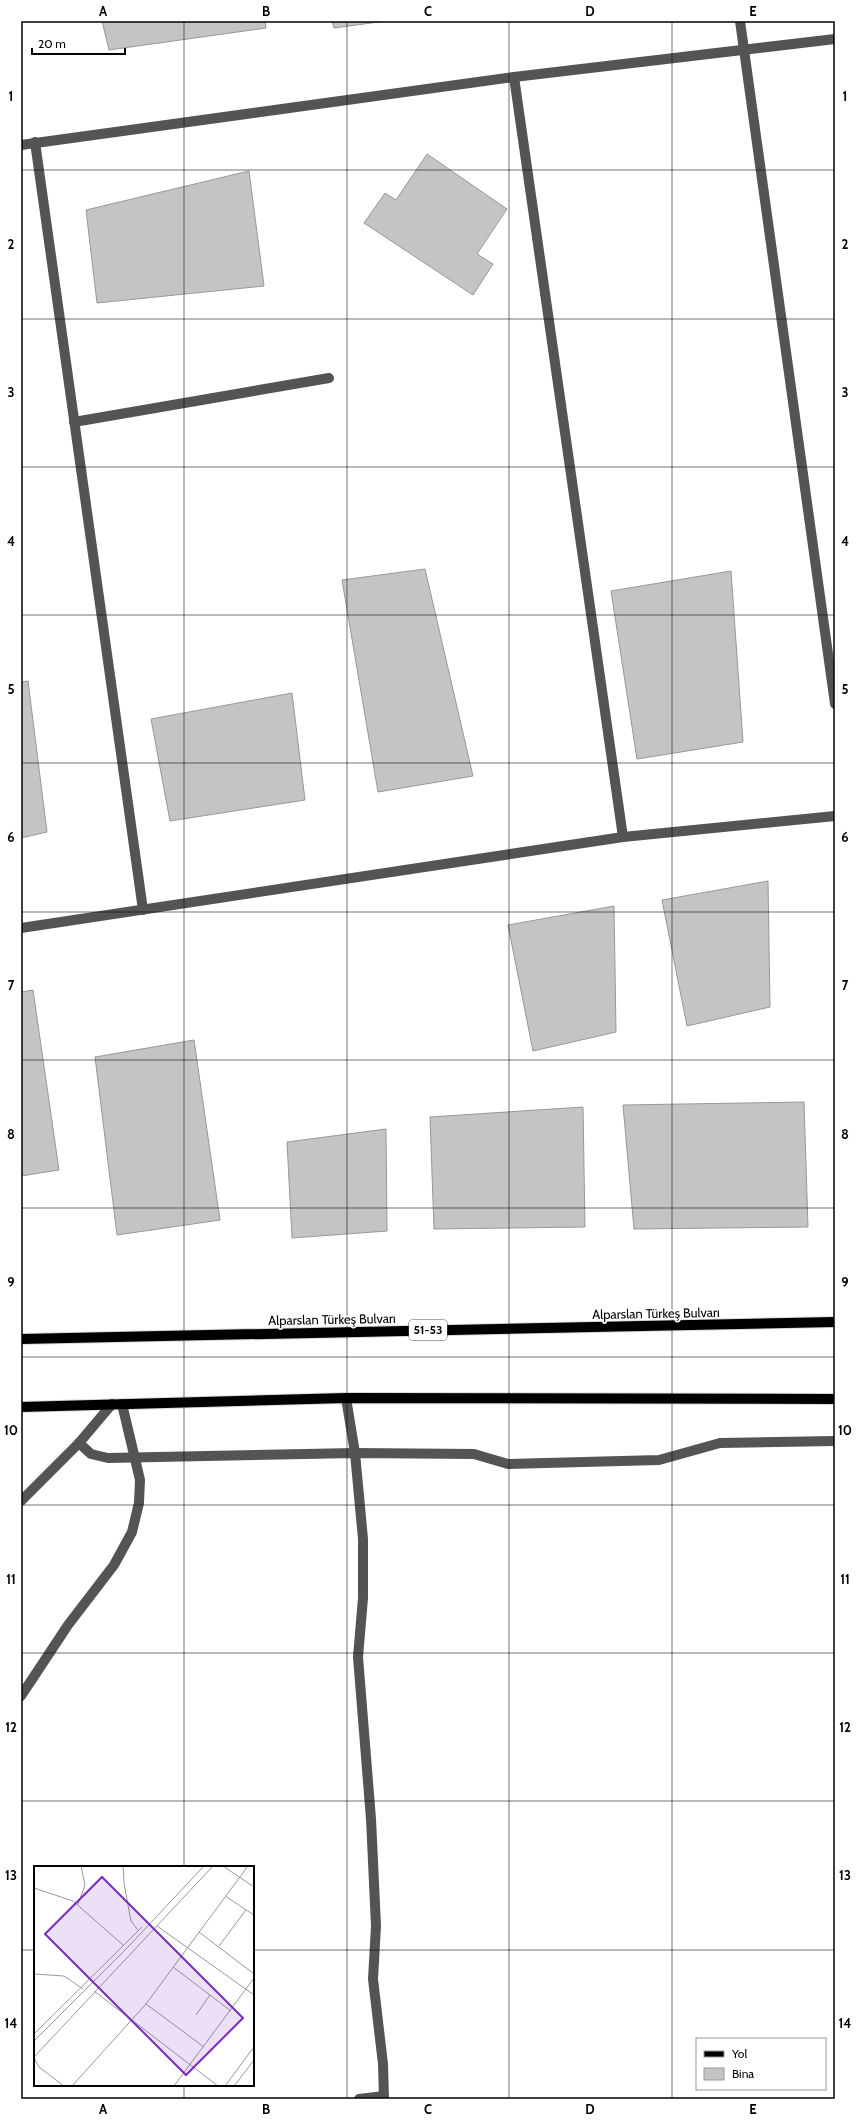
<svg xmlns="http://www.w3.org/2000/svg" width="856" height="2120" viewBox="0 0 856 2120" font-family="Cabin,sans-serif">
<style>
.building{fill:#c4c4c4;stroke:#989898}
.lines{fill:none;stroke-linecap:round;stroke-linejoin:round}
.major-casing{stroke:#dbdbdb;stroke-width:12}
.minor{stroke:#545454;stroke-width:10}
.major{stroke:#000;stroke-width:10}
.grid{fill:none;stroke:#000;stroke-width:1;stroke-opacity:0.55}
.labels{text-anchor:middle;stroke-width:3.5;stroke-linejoin:round;paint-order:stroke}
.shield{fill:#fff;stroke:#4c4c4c;stroke-width:1}
.shield-label{font-size:12px;font-weight:bold;fill:#000}
.street-label{font-size:13px;fill:#000;stroke:#fff}
.inset-road{fill:none;stroke:#999;stroke-width:1}
.view{fill:#7b2cbf;fill-opacity:0.15;stroke:#7b2cbf;stroke-width:2}
.inset-edge{fill:none;stroke:#000;stroke-width:2}
.neatline{fill:none;stroke:#000;stroke-width:1.5}
.grid-label{font-size:13px;text-anchor:middle;font-weight:bold;fill:#000}
</style>
<rect width="100%" height="100%" fill="#fff"/>
<g class="building">
<path d="M 102,21 L 265,21 L 266,28 L 109,50 Z"/>
<path d="M 332,21 L 386,21 L 334,28 Z"/>
<path d="M 427,154 L 507,209 L 477,254 L 493,264 L 473,295 L 364,223 L 385,193 L 396,200 Z"/>
<path d="M 249,171 L 264,286 L 97,303 L 86,210 Z"/>
<path d="M 425,569 L 473,776 L 378,792 L 342,580 Z"/>
<path d="M 731,571 L 743,742 L 637,759 L 611,591 Z"/>
<path d="M 28,681 L 47,832 L 21,838 L 21,682 Z"/>
<path d="M 292,693 L 305,800 L 170,821 L 151,719 Z"/>
<path d="M 768,881 L 770,1007 L 687,1026 L 662,900 Z"/>
<path d="M 614,906 L 616,1032 L 533,1051 L 508,925 Z"/>
<path d="M 33,990 L 59,1170 L 21,1176 L 21,992 Z"/>
<path d="M 194,1040 L 220,1220 L 117,1235 L 95,1057 Z"/>
<path d="M 804,1102 L 808,1227 L 634,1229 L 623,1105 Z"/>
<path d="M 583,1107 L 585,1227 L 434,1229 L 430,1117 Z"/>
<path d="M 386,1129 L 387,1231 L 292,1238 L 287,1142 Z"/>
</g>
<g class="lines">
<defs>
<g id="major">
<path d="M 21,1339 L 835,1322"/>
<path d="M 21,1407 L 346,1398 L 835,1399"/>
</g>
</defs>
<use href="#major" class="major-casing"/>
<g class="minor">
<path d="M 740,21 L 835,704"/>
<path d="M 514,77 L 623,837"/>
<path d="M 35,142 L 143,910"/>
<path d="M 21,145 L 514,77 L 835,39"/>
<path d="M 74,422 L 329,378"/>
<path d="M 21,928 L 623,837 L 835,816"/>
<path d="M 346,1398 L 355,1453 L 363,1539 L 363,1598 L 358,1657 L 371,1819 L 376,1926 L 373,1979 L 383,2064 L 384,2099"/>
<path d="M 79,1443 L 91,1454 L 108,1458 L 355,1453 L 474,1454 L 508,1464 L 659,1460 L 720,1443 L 835,1441"/>
<path d="M 21,1501 L 79,1443 L 112,1404"/>
<path d="M 21,1696 L 68,1625 L 114,1565 L 132,1532 L 139,1503 L 140,1480 L 122,1404"/>
<path d="M 359,2099 L 384,2096"/>
</g>
<use href="#major" class="major"/>
</g>
<path class="grid" d="M 184,21 L 184,1867M 347,21 L 347,2099M 509,21 L 509,2099M 672,21 L 672,2099M 21,170 L 835,170M 21,319 L 835,319M 21,467 L 835,467M 21,615 L 835,615M 21,763 L 835,763M 21,912 L 835,912M 21,1060 L 835,1060M 21,1208 L 835,1208M 21,1357 L 835,1357M 21,1505 L 835,1505M 21,1653 L 835,1653M 21,1801 L 835,1801M 21,1950 L 35,1950M 253,1950 L 835,1950M 184,2085 L 184,2099"/>
<g class="labels">
<rect class="shield" x="409" y="1320" width="38" height="20" rx="3"/>
<g class="shield-label">
<text x="428" y="1334">51-53</text>
</g>
<g class="street-label">
<text transform="translate(656 1313) rotate(-1)" y="5">Alparslan Türkeş Bulvarı</text>
<text transform="translate(332 1319) rotate(-1)" y="5">Alparslan Türkeş Bulvarı</text>
</g>
</g>
<g transform="translate(34 1866)">
<rect width="220" height="220" fill="#fff"/>
<path class="inset-road" d="M 89,0 L 90,17 L 97,55 L 104,64M 189,0 L 220,21M 0,22 L 39,35 L 89,79M 191,30 L 220,49M 44,38 L 51,19 L 47,0M 123,60 L 220,129M 165,66 L 220,108M 185,80 L 212,44M 139,101 L 197,145M 0,108 L 30,110 L 49,123M 60,125 L 184,220M 112,138 L 170,181M 162,149 L 176,129M 0,168 L 108,61M 0,175 L 93,82 L 170,0M 0,191 L 179,0M 0,192 L 5,201 L 30,220M 38,220 L 112,138 L 214,0M 140,220 L 220,112M 191,220 L 220,181M 200,220 L 220,194"/>
<path class="view" d="M 68,11 L 209,152 L 152,209 L 11,68 Z"/>
<rect width="220" height="220" class="inset-edge"/>
</g>
<rect width="856" height="2120" fill="none" stroke="#ffffff" stroke-width="44"/>
<rect x="696" y="2038" width="130" height="52" fill="#ffffff" stroke="#999999"/>
<rect x="704" y="2051" width="20" height="6" fill="#000000" stroke="#999999"/>
<text x="732" y="2058" font-size="12" fill="#000000">Yol</text>
<rect x="704" y="2068" width="20" height="12" fill="#c4c4c4" stroke="#999999"/>
<text x="732" y="2078" font-size="12" fill="#000000">Bina</text>
<path d="M32 48v6h93v-6" fill="none" stroke="#000000" stroke-width="2"/>
<text x="38" y="48" font-size="12" fill="#000000" stroke="#ffffff" stroke-width="3" paint-order="stroke">20 m</text>
<rect x="22" y="22" width="812" height="2076" class="neatline"/>
<g class="grid-label">
<text x="103" y="16">A</text>
<text x="266" y="16">B</text>
<text x="428" y="16">C</text>
<text x="590" y="16">D</text>
<text x="753" y="16">E</text>
<text x="11" y="101">1</text>
<text x="845" y="101">1</text>
<text x="11" y="249">2</text>
<text x="845" y="249">2</text>
<text x="11" y="397">3</text>
<text x="845" y="397">3</text>
<text x="11" y="546">4</text>
<text x="845" y="546">4</text>
<text x="11" y="694">5</text>
<text x="845" y="694">5</text>
<text x="11" y="842">6</text>
<text x="845" y="842">6</text>
<text x="11" y="990">7</text>
<text x="845" y="990">7</text>
<text x="11" y="1139">8</text>
<text x="845" y="1139">8</text>
<text x="11" y="1287">9</text>
<text x="845" y="1287">9</text>
<text x="11" y="1435">10</text>
<text x="845" y="1435">10</text>
<text x="11" y="1584">11</text>
<text x="845" y="1584">11</text>
<text x="11" y="1732">12</text>
<text x="845" y="1732">12</text>
<text x="11" y="1880">13</text>
<text x="845" y="1880">13</text>
<text x="11" y="2028">14</text>
<text x="845" y="2028">14</text>
<text x="103" y="2114">A</text>
<text x="266" y="2114">B</text>
<text x="428" y="2114">C</text>
<text x="590" y="2114">D</text>
<text x="753" y="2114">E</text>
</g>
</svg>
